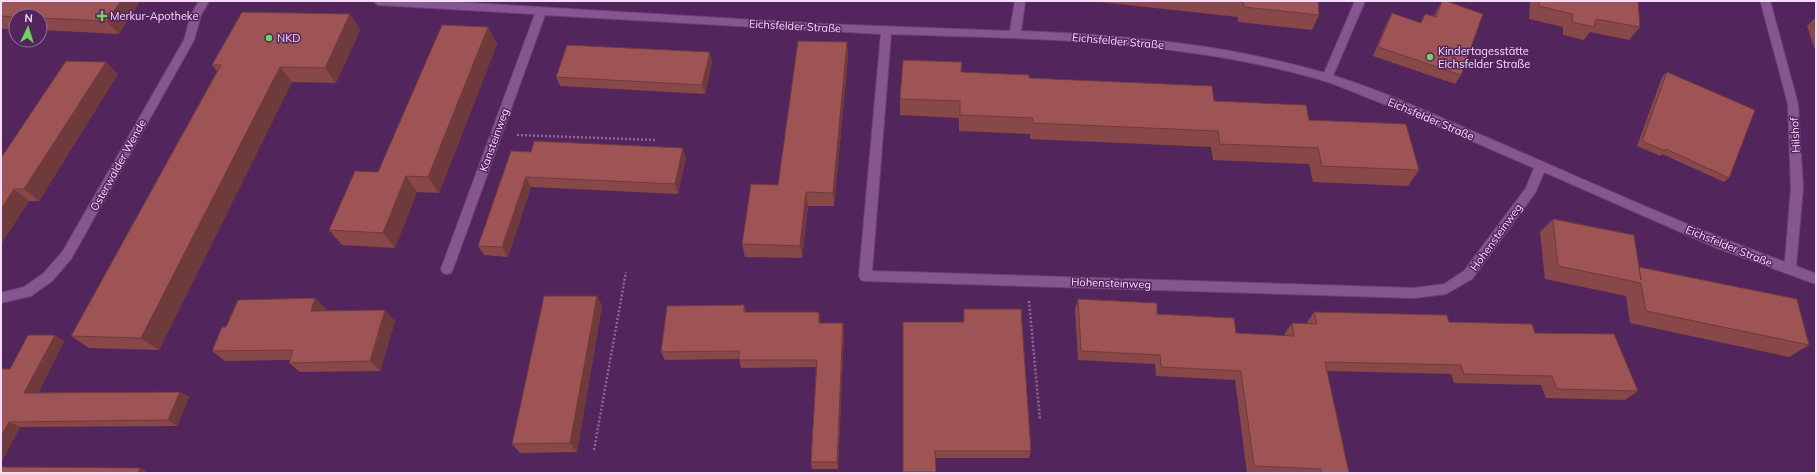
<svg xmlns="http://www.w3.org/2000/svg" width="1817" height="474" viewBox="0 0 1817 474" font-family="Mulish,sans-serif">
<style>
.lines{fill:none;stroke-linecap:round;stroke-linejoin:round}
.lane-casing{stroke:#6c4475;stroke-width:2}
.street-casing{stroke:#6c4475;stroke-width:2}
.path{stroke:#8d6796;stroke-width:2.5;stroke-dasharray:2 2;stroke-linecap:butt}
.lane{fill:#855690;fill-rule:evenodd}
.street{fill:#855690;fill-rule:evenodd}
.wall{fill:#884748}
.shaded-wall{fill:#6f3a3b}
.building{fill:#9e5354;stroke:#6f3a3b}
.poi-dot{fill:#72d25d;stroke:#52255c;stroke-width:1.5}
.labels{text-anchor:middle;stroke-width:3;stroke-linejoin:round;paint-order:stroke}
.poi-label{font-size:11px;fill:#f7ddfd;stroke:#52255c;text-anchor:start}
.street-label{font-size:11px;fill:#f7ddfd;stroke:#52255c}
</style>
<rect width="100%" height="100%" fill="#52255c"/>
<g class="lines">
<defs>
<path id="lane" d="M 1355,1 L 1365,1 L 1332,78 L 1331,81 L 1323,81 L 1322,78 Z"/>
<g id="street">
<path d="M 199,1 L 209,1 L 201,15 L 194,40 L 71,259 L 52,281 L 31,296 L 1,303 L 1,293 L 24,287 L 44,273 L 63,251 L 184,40 L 191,15 Z"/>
<path d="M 373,1 L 438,1 L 824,24 L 1010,31 L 1015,1 L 1025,1 L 1021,31 C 1125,35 1227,44 1328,74 C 1382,90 1434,115 1486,137 C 1585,180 1683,225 1785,262 L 1791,188 L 1788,104 L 1761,3 L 1762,1 L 1770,1 L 1798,104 L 1803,188 L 1796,266 L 1816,274 L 1816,284 L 1717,248 L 1544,172 L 1535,193 L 1472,279 L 1446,294 L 1414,298 L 865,281 L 861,280 L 859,276 L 881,34 L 545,15 L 453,269 L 451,273 L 447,274 L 443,273 L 441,269 L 535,14 L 378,5 ZM 891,34 C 1037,39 1184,39 1325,81 C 1340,86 1356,93 1371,99 C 1427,120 1480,145 1534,168 L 1526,188 L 1464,271 L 1444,284 L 1414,288 L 872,271 Z"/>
</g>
</defs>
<use href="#lane" class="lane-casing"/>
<use href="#street" class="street-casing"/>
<g class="path">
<path d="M 517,135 L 655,140"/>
<path d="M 1029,301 L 1040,420"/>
<path d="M 594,450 L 626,272"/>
</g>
<use href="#lane" class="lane"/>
<use href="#street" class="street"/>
</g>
<g class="wall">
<path d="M 1,1 L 137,1 L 139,3 L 119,34 L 40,30 L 40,16 L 16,16 L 16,29 L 1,29 Z"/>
<path d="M 1100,1 L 1318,1 L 1319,15 L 1312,30 L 1238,22 L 1238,17 L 1100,2 Z"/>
<path d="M 1442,1 L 1461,75 L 1455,84 L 1373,56 L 1387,22 L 1392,13 L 1420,23 L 1425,14 L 1434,16 L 1437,10 Z"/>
<path d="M 1530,1 L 1638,1 L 1640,27 L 1629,40 L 1590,32 L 1584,40 L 1563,35 L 1563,27 L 1529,19 Z"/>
<path d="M 350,14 L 360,30 L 336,83 L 292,82 L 159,350 L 89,348 L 71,336 L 217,71 L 212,65 Z"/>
<path d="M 1816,17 L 1816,53 L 1807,26 Z"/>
<path d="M 488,27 L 497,44 L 439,193 L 417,192 L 395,248 L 342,245 L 329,230 L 378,172 Z"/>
<path d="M 847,42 L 848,57 L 834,206 L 808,206 L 802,258 L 745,257 L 742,244 L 778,185 Z"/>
<path d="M 712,62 L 705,94 L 560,86 L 556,77 Z"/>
<path d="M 961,72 L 1029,78 L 1214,101 L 1309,120 L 1419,170 L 1408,186 L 1313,182 L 1309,164 L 1213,160 L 1211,147 L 1030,139 L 1030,134 L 959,131 L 959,118 L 900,115 L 900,99 Z"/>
<path d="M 1667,72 L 1729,178 L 1724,182 L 1662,154 L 1660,156 L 1637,146 L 1662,77 Z"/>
<path d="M 118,74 L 39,201 L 29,201 L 1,244 L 1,158 Z"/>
<path d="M 511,151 L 686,158 L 678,194 L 531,187 L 508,257 L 484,255 L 478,246 Z"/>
<path d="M 1553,219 L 1639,267 L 1809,345 L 1789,357 L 1630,323 L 1626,296 L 1545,279 L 1540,232 Z"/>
<path d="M 597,296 L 602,306 L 577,452 L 520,453 L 512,444 Z"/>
<path d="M 315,298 L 326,309 L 325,311 L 395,321 L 380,371 L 300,372 L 289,363 L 290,360 L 225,361 L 212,351 L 226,327 Z"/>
<path d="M 1078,299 L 1157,314 L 1236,333 L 1285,336 L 1285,333 L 1292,323 L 1307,324 L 1307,322 L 1314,312 L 1449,322 L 1535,333 L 1638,391 L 1625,400 L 1546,398 L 1541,385 L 1454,383 L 1451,374 L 1327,371 L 1349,473 L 1247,473 L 1235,380 L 1156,376 L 1155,364 L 1078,360 L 1075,309 Z"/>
<path d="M 744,305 L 746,312 L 819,312 L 820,323 L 844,331 L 838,469 L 812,469 L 811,462 L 816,367 L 741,368 L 739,359 L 665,360 L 661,352 Z"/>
<path d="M 964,309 L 1031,451 L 1029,458 L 935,458 L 936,473 L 903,473 L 903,322 L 963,322 Z"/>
<path d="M 64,341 L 38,393 L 180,392 L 189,397 L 177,426 L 20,427 L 1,463 L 1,369 L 10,369 Z"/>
</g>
<g class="shaded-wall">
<path d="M 121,1 L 137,1 L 139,3 L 119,34 L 107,21 Z"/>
<path d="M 350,14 L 360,30 L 336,83 L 325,68 Z"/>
<path d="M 488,27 L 497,44 L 439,193 L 428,177 Z"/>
<path d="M 847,42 L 848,57 L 834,206 L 833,193 Z"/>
<path d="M 710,52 L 712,62 L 705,94 L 702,85 Z"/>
<path d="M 106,62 L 118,74 L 39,201 L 24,189 Z"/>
<path d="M 280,67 L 292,82 L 159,350 L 141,338 Z"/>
<path d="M 683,148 L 686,158 L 678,194 L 675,184 Z"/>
<path d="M 406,176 L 417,192 L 395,248 L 383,233 Z"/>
<path d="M 526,177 L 531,187 L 508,257 L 502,247 Z"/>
<path d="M 14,189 L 29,201 L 1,244 L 1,209 Z"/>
<path d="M 806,192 L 808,206 L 802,258 L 800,246 Z"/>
<path d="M 597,296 L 602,306 L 577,452 L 570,443 Z"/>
<path d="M 315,298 L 326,309 L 322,322 L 311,311 Z"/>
<path d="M 744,305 L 747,314 L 744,312 Z"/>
<path d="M 385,310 L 395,321 L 380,371 L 370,361 Z"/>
<path d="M 819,312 L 820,320 L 820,331 L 819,323 Z"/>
<path d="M 843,323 L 844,331 L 838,469 L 837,462 Z"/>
<path d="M 55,335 L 64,341 L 35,399 L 24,393 Z"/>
<path d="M 180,392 L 189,397 L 177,426 L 168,420 Z"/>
<path d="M 9,422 L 20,427 L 1,463 L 1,436 Z"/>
<path d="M 140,468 L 150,473 L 138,473 Z"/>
</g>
<g class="building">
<path d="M 1,1 L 121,1 L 107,21 L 40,18 L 40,16 L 16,16 L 16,17 L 1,16 Z"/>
<path d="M 1237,1 L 1318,1 L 1319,15 L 1244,7 L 1243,2 Z"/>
<path d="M 1442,1 L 1446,1 L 1483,14 L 1461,75 L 1378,47 L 1392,13 L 1421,23 L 1425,14 L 1436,17 Z"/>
<path d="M 1539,1 L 1638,1 L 1640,27 L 1596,19 L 1594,27 L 1572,22 L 1573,14 L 1539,6 Z"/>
<path d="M 242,12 L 350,14 L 325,68 L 280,67 L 141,338 L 71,336 L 221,65 L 212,65 Z"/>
<path d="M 442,25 L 488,27 L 428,177 L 406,176 L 383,233 L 329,230 L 355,171 L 378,172 Z"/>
<path d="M 798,41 L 847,42 L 833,193 L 806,192 L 800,246 L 742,244 L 751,184 L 778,185 Z"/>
<path d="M 567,45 L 710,52 L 702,85 L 556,77 Z"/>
<path d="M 903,60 L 962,62 L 961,72 L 1029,75 L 1029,78 L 1212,86 L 1214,101 L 1306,105 L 1309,120 L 1406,124 L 1419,170 L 1322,166 L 1318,148 L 1220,144 L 1218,131 L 1033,123 L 1033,118 L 960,115 L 960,101 L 900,99 Z"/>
<path d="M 66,61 L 106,62 L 24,189 L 14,189 L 1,209 L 1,158 Z"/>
<path d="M 1667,72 L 1755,110 L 1729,178 L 1666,149 L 1665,151 L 1642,141 Z"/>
<path d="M 534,141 L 683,148 L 675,184 L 526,177 L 502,247 L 478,246 L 511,151 L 531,152 Z"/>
<path d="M 1553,219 L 1634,235 L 1641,280 L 1639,267 L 1797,299 L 1809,345 L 1646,311 L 1641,283 L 1558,266 Z"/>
<path d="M 544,296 L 597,296 L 570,443 L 512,444 Z"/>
<path d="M 315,298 L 311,311 L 385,310 L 370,361 L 289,363 L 293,350 L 212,351 L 222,327 L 226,327 L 238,300 Z"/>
<path d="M 1078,299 L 1157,303 L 1157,314 L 1234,318 L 1236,333 L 1294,336 L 1292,323 L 1317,324 L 1314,312 L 1447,315 L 1449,322 L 1532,324 L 1535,333 L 1614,334 L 1638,391 L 1557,389 L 1552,376 L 1464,374 L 1461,365 L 1325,362 L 1349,473 L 1322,473 L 1321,469 L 1254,466 L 1241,371 L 1161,367 L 1160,355 L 1081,351 Z"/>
<path d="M 744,305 L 744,312 L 819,312 L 819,323 L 843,323 L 837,462 L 811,462 L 817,360 L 739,360 L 739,351 L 661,352 L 667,306 Z"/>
<path d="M 964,309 L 1021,309 L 1031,451 L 935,451 L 936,472 L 903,472 L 903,322 L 964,322 Z"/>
<path d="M 28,335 L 55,335 L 24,393 L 180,392 L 168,420 L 9,422 L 1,436 L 1,369 L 10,369 Z"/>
<path d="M 1,467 L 140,468 L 138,473 L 1,473 Z"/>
</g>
<g class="poi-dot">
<path d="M100 10h4v4h4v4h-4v4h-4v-4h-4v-4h4z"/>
<circle cx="269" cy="38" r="4"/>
<circle cx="1430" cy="57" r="4"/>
</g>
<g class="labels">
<g class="poi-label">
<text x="110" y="20">Merkur-Apotheke</text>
<text x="277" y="42">NKD</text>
<text x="1438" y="55">Kindertagesstätte<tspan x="1438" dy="13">Eichsfelder Straße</tspan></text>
</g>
<g class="street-label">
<text transform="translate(795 26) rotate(3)" y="4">Eichsfelder Straße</text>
<text transform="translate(1118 41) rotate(5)" y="4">Eichsfelder Straße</text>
<text transform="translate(1431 119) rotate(23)" y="4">Eichsfelder Straße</text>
<text transform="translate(1795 135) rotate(-93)" y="4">Hilshof</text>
<text transform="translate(494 140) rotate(-70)" y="4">Kansteinweg</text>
<text transform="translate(118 165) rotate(-61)" y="4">Osterwalder Wende</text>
<text transform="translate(1496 237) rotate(-54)" y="4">Hohensteinweg</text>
<text transform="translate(1729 246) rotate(22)" y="4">Eichsfelder Straße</text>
<text transform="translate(1111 283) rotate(2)" y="4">Hohensteinweg</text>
</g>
</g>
<rect width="1817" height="474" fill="none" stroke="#f7ddfd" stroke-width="4"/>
<g transform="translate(28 28) rotate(4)"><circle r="19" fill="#52255c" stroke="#946f9c"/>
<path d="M0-3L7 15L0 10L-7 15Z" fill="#72d25d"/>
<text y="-6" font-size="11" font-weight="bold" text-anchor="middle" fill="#f7ddfd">N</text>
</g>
</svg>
